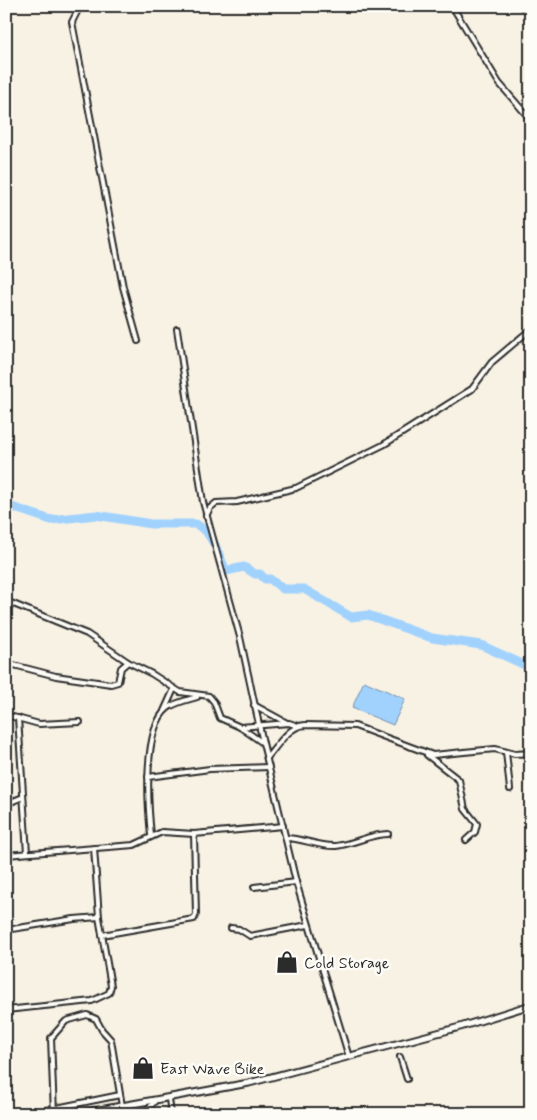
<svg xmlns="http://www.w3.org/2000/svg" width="537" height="1120" viewBox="0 0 537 1120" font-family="Mynerve,sans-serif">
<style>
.water{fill:#a1d2fe;stroke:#728faa}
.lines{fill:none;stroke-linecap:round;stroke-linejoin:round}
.river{stroke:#a1d2fe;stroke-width:9}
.minor-casing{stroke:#2b2b2b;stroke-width:8}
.secondary-casing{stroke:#2b2b2b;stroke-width:9}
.minor{stroke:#fdfcf7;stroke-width:4}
.secondary{stroke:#fdfcf7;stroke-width:5}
.labels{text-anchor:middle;stroke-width:5;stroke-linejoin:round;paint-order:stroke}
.poi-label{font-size:16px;fill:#2b2b2b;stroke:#fdfcf7;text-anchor:start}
</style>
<rect width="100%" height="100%" fill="#f8f2e4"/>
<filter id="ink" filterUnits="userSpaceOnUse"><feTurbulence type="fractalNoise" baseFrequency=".02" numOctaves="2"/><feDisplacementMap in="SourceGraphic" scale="10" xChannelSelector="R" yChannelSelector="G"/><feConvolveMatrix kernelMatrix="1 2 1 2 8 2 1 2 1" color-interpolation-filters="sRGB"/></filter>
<g filter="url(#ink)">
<path class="water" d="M 364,681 L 405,699 L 393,725 L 352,708 Z"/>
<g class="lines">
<path class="river" d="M 6,505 L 51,520 L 96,515 L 151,524 L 196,524 L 206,531 L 215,545 L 226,571 L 244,567 L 255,574 L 260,574 L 265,579 L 270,579 L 283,589 L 304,589 L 351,617 L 368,615 L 432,638 L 481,645 L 531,668"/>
<defs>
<g id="minor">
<path d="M 80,6 L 72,22 L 123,287 L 138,341"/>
<path d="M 253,6 L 293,6"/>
<path d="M 452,6 L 499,83 L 531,120"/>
<path d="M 521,6 L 531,10"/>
<path d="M 177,329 L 203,502 L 240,637 L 263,743"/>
<path d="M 206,516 L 210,508 L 216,503 L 237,502 L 296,488 L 383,445 L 472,389 L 492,362 L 531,329"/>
<path d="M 6,601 L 87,634 L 128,662 L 152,674 L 180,692 L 209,696 L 214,702 L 220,718 L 240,727 L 263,743 L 296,882 L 349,1057"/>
<path d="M 6,663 L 56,676 L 111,684 L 118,682 L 121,668 L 128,662"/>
<path d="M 254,705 L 287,723"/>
<path d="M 164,711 L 174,689"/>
<path d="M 6,715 L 39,724 L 80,722"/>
<path d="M 18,718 L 27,853"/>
<path d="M 240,727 L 289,723 L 298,726"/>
<path d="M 506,752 L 510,789"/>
<path d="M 427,755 L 459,780 L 465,809 L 477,824 L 475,832 L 466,840"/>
<path d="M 267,758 C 277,746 289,726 305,725 L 355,726 L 433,755 L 495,749 L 515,754 L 531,753"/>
<path d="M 148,777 L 210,769 L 269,767"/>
<path d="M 6,804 L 23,797"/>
<path d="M 151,835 C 148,806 142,728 168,708 C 176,702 188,700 197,697"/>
<path d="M 286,838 C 302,838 319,847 336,846 C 354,844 370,834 388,834"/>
<path d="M 6,855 L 134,845 L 162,832 L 194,834 L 283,826"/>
<path d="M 254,887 L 296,882"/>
<path d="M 231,928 L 239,929 L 250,936 L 308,925"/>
<path d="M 6,930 L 74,919 L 99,917"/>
<path d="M 102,935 L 194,919 L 196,914 L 194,834"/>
<path d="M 6,1010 L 92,1001 L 109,993 L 111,986 L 99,917 L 94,848"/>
<path d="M 400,1057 L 407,1079"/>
<path d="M 169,1099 L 171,1114"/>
<path d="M 27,1114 L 120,1095"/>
<path d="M 54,1114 L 51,1038 L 66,1021 L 87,1015 L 96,1019 L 102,1030 L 111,1040 L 122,1106"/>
<path d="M 144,1114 L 155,1101"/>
</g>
<path id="secondary" d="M 77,1114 L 249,1083 L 460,1027 L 531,1005"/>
</defs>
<use href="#minor" class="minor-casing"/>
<use href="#secondary" class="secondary-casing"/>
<use href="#minor" class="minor"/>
<use href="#secondary" class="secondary"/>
</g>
</g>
<defs>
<symbol id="shop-bare" viewBox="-9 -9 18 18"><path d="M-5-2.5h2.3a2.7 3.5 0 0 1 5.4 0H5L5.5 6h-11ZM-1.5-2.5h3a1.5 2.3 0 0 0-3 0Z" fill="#2b2b2b" stroke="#fdfcf7" stroke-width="2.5" paint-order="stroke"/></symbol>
</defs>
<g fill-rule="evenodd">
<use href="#shop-bare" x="271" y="946" width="32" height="32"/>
<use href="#shop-bare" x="127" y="1052" width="32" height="32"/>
</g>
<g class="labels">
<g class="poi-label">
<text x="304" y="968">Cold Storage</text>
<text x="160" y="1074">East Wave Bike</text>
</g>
</g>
<rect width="537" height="1120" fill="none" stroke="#fdfcf7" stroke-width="25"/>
<rect x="12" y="12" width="512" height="1095" fill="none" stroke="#2b2b2b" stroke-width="2" filter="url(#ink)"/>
</svg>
